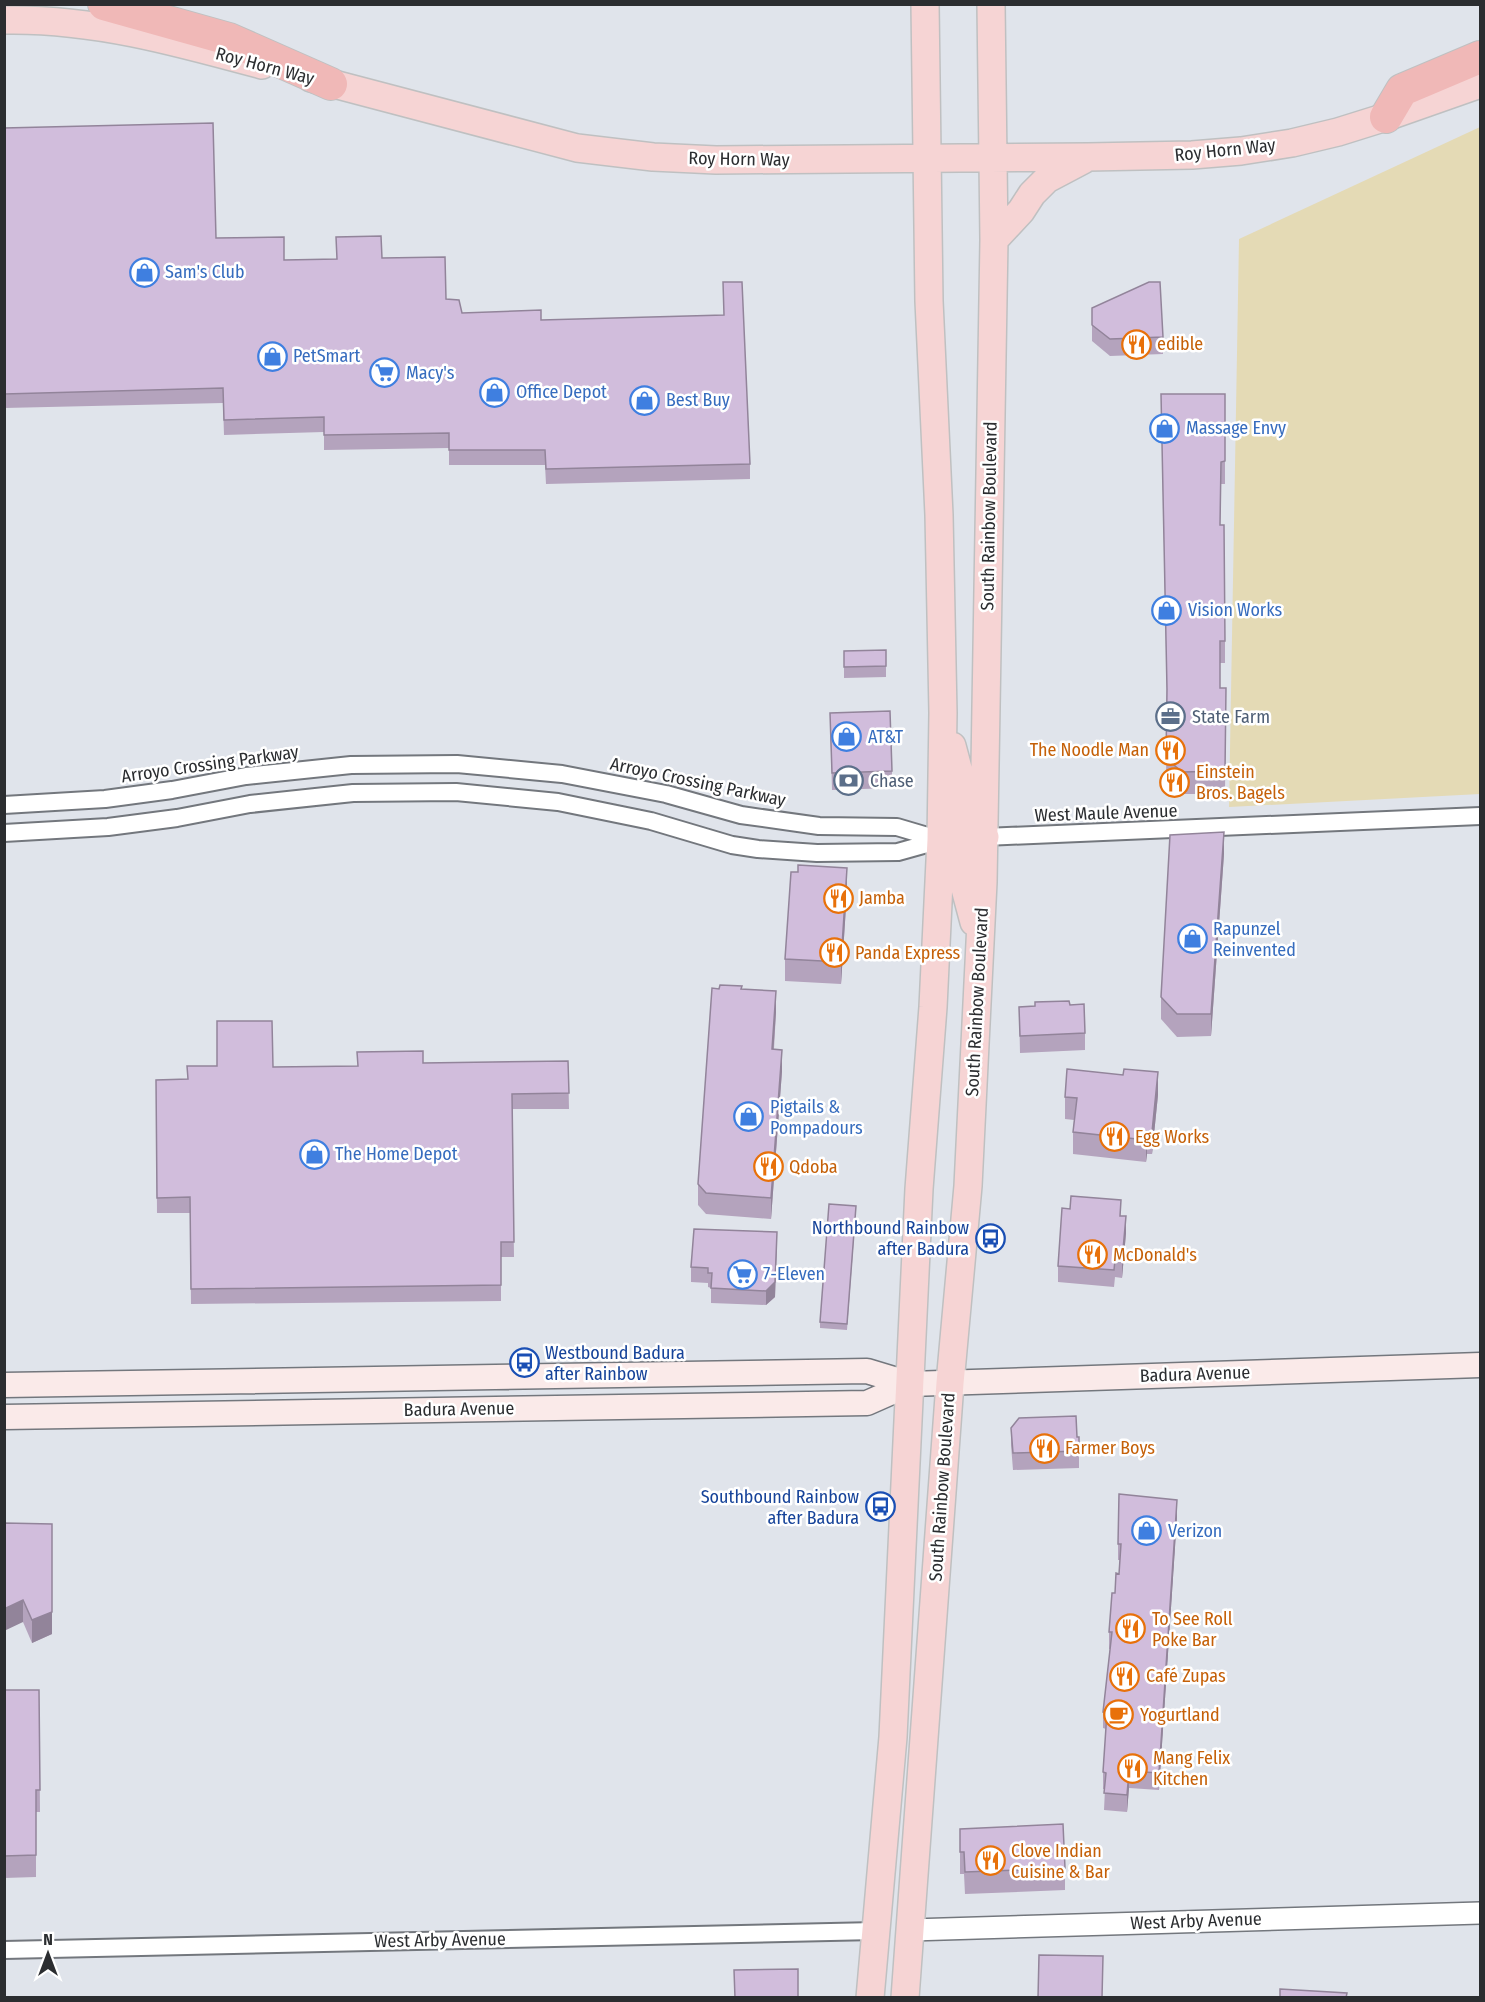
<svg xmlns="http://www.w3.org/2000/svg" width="1485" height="2002" font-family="'Fira Sans Condensed',sans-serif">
<rect width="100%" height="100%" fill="#e0e4eb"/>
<path fill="#e4dab5" d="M1480,127V794L1229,807L1239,239Z"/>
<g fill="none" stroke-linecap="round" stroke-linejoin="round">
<defs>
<path id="minor" d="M4,805L105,799L172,790L246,776L351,765L457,764L562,774L666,794L741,815L819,826L897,827L941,840
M4,833L108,827L177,818L250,804L353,793L456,792L558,802L651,821L732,845L758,849L817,853L898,852L941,840
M985,837L1480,816
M4,1950L876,1931"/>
<path id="tertiary" d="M911,1930L1480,1913"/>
<path id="secondary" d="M4,1385L867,1371L910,1384L1480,1365
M4,1417L867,1403L910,1384"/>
<path id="primary" d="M4,20C92,18 178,42 262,65
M311,78L577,148L653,157L716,160L1088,157L1192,155L1241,151L1292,143L1338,132L1386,117L1480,84
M994,240L1021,211L1032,194L1047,179L1083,160
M952,746L964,791L965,818L969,827L985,837
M941,840H954L963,852V881L974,922
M870,1998L893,1737L919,1189L933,1007L941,840L943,713L939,515L929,301L925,4
M905,1998L950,1383L968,1186L983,882L994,240L991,4"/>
<path id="motorway" d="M104,4L229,39L331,84
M1386,117L1402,90L1480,57"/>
</defs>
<use href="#minor" stroke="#73777d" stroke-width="20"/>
<use href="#tertiary" stroke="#73777d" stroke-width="24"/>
<use href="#secondary" stroke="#73777d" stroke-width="27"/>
<use href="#primary" stroke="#bfc0c1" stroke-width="30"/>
<use href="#motorway" stroke="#bfc0c1" stroke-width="34"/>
<use href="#minor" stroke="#fff" stroke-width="16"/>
<use href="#tertiary" stroke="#fff" stroke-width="21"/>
<use href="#secondary" stroke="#faeae9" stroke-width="24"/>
<use href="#primary" stroke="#f6d4d4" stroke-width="27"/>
<use href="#motorway" stroke="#f0b8b7" stroke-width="32"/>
</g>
<path fill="#b4a3bd" d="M4,128L216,238L284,260L382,258L446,299L462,313L541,320L750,464V479L546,484L545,465H449V448L324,450V432L224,435L223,403L4,408Z
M1092,308L1163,337V354L1110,356L1092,341Z
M1161,394H1225V484H1221L1220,525L1225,641V663H1220V688H1226L1225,794H1182L1166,780L1167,701Z
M886,650V677L844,678V651Z
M830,713L892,771V788L832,790Z
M1224,854L1211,1036L1177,1037L1161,1019V997Z
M847,891L841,984L785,981V959Z
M742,989L776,1012L774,1049L782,1071L771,1219L706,1214L698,1205V1184Z
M1070,1005L1085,1033V1050L1020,1053L1019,1007Z
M568,1061L569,1109H512L514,1257H501V1301L191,1304L190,1213H157L156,1080L187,1079L273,1067L357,1066L423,1063Z
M1158,1095L1152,1154H1147L1146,1162L1073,1154V1132L1074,1120L1065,1119V1097Z
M856,1211L847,1330L820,1328V1322Z
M1121,1216L1126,1233L1122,1278L1115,1277L1114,1287L1058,1282V1266Z
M777,1246L775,1297L766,1305L711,1303V1288L708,1287V1283L691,1282V1267Z
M1011,1428L1079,1437V1468L1013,1470L1011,1445Z
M1177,1517L1159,1790L1129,1788L1127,1812L1104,1810L1105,1789H1103V1772L1106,1729L1103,1728V1712L1110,1649H1109V1632L1115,1593L1119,1574L1120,1560H1118V1544Z
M4,1523L52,1634L32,1643L23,1622Z
M4,1690H39L40,1812H36V1877L4,1878Z
M960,1829L1065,1868V1890L965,1894L964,1874H960Z"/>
<path fill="#92849a" d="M1224,832V854L1211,1036V1014Z
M847,868V891L841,984V962Z
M776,991V1012L772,1070V1049Z
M782,1050V1071L771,1219V1198Z
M1158,1072V1095L1152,1154V1132Z
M1147,1131V1154L1146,1162V1140Z
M1126,1216V1233L1122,1278V1261Z
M777,1232L775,1297L766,1305V1291Z
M1177,1500V1517L1159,1790V1773Z
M52,1524V1634L32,1643V1620Z
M23,1600V1622L4,1631V1609Z
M1129,1771V1788L1127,1812V1795Z"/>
<path fill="#d1bddc" stroke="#92849a" stroke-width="1.5" d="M213,123L216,238L284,237V260L337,259L336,237L381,236L382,258L445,257L446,299L459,300L462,313L541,310V320L724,315L723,282H742L750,464L546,469L545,450H449V433L324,435V417L224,420L223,388L4,394V128Z
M1149,282H1160L1163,337L1110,339L1092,325V308Z
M1161,394H1225V461L1221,462L1220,525H1224L1225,641H1220V688H1226L1225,771L1182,772L1166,758L1167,689Z
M886,650V666L844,667V651Z
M890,711L892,771L832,773L830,713Z
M1224,832L1211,1014H1177L1161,997L1170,835Z
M798,865L847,868L841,962L785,959L791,872H798Z
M720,985L742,986L741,989L776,991L772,1049L782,1050L771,1198L706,1193L698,1184L712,988L719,989Z
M1069,1001L1070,1005L1084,1004L1085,1033L1020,1036L1019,1007L1035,1006V1002Z
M217,1021H272L273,1067L358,1066L357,1052L423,1051V1063L568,1061L569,1093L512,1094L514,1242H501V1285L191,1289L190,1197L157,1198L156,1080L188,1079L187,1066H217Z
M1067,1069L1123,1075L1124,1069L1158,1072L1152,1132L1147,1131L1146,1140L1073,1132L1077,1098L1065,1097Z
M1071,1196L1121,1200L1120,1216H1126L1122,1261L1115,1260L1114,1270L1058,1266L1062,1208L1070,1209Z
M829,1204L856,1206L847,1324L820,1322Z
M694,1229L777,1232L775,1282L766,1291L711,1288L712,1273H708V1268L691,1267Z
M1076,1416L1077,1437H1079V1451L1013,1453L1011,1428L1019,1418Z
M1119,1494L1177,1500L1159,1773L1129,1771L1127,1795L1104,1793L1106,1773L1103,1772L1107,1712H1103L1112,1632H1109L1112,1593H1115L1116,1573L1119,1574L1121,1544H1118Z
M4,1523L52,1524V1612L32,1620L23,1600L4,1609Z
M4,1690H39L40,1790H36V1855L4,1856Z
M1063,1824L1065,1868L965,1872L964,1852H960V1829Z
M1039,1955L1103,1956L1102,1998H1038Z
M798,1969V1998H735L734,1970Z
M1280,1989L1347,1993L1346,1998H1280Z"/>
<defs>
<symbol id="shop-ring" viewBox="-11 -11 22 22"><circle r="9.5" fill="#fff" stroke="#3f7fe0" stroke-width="1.5"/><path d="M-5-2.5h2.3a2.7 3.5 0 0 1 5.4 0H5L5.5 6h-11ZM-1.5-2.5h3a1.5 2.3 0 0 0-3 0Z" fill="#3f7fe0"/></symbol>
<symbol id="restaurant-ring" viewBox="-11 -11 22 22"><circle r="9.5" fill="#fff" stroke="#e8710a" stroke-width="1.5"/><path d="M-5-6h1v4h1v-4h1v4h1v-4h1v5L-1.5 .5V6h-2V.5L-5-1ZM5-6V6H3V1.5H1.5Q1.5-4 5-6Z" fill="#e8710a"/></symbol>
<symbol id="supermarket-ring" viewBox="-11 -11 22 22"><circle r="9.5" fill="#fff" stroke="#3f7fe0" stroke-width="1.5"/><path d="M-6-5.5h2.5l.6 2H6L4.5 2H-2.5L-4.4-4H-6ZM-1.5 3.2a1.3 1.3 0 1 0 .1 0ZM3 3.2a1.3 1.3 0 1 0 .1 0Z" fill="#3f7fe0"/></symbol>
<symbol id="office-ring" viewBox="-11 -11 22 22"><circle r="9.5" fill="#fff" stroke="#5c6f8a" stroke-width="1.5"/><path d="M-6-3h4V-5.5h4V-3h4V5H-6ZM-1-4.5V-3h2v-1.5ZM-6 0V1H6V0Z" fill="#5c6f8a"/></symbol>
<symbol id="bank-ring" viewBox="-11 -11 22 22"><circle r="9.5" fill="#fff" stroke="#5c6f8a" stroke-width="1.5"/><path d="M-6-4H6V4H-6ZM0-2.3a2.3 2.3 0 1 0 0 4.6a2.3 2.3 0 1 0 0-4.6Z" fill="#5c6f8a"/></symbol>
<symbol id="bus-ring" viewBox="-11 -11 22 22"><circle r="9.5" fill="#fff" stroke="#1a4fb4" stroke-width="1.5"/><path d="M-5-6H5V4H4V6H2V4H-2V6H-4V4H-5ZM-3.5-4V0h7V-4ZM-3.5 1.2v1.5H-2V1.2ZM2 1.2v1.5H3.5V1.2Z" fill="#1a4fb4"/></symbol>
<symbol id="cafe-ring" viewBox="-11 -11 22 22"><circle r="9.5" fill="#fff" stroke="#e8710a" stroke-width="1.5"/><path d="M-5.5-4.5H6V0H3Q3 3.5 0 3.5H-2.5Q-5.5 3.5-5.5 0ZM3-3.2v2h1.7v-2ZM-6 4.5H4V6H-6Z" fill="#e8710a"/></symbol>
</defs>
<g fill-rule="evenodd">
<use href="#shop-ring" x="128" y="256" width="33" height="33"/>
<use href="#restaurant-ring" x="1120" y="328" width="33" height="33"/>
<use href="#shop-ring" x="256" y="340" width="33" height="33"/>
<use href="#supermarket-ring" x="368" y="356" width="33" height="33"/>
<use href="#shop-ring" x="478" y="376" width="33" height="33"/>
<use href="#shop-ring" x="628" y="384" width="33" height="33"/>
<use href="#shop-ring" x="1148" y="412" width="33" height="33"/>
<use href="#shop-ring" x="1150" y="594" width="33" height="33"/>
<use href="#office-ring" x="1154" y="700" width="33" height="33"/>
<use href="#shop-ring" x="830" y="720" width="33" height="33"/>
<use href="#restaurant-ring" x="1154" y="734" width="33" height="33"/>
<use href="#bank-ring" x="832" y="764" width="33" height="33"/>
<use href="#restaurant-ring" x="1158" y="766" width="33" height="33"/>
<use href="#restaurant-ring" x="822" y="882" width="33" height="33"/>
<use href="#shop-ring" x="1176" y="922" width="33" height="33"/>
<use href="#restaurant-ring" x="818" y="936" width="33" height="33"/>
<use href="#shop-ring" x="732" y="1100" width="33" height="33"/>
<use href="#restaurant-ring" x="1098" y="1120" width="33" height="33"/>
<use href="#shop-ring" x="298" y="1138" width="33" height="33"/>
<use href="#restaurant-ring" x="752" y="1150" width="33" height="33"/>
<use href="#bus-ring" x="974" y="1222" width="33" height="33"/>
<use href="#restaurant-ring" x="1076" y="1238" width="33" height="33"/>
<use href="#supermarket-ring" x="726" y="1258" width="33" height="33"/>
<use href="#bus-ring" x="508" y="1346" width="33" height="33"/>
<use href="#restaurant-ring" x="1028" y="1432" width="33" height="33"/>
<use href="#bus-ring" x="864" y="1490" width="33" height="33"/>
<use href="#shop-ring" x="1130" y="1514" width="33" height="33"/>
<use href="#restaurant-ring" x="1114" y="1612" width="33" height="33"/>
<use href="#restaurant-ring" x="1108" y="1660" width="33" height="33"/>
<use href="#cafe-ring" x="1102" y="1698" width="33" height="33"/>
<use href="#restaurant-ring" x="1116" y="1752" width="33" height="33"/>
<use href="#restaurant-ring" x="974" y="1844" width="33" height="33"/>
</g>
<g text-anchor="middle" stroke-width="5" stroke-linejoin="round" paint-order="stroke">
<g font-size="18" fill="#2b2d30" stroke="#fff">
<text transform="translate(265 66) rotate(15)" y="6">Roy Horn Way</text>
<text transform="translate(1225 150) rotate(-6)" y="6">Roy Horn Way</text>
<text transform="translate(739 159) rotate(1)" y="6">Roy Horn Way</text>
<text transform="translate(989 516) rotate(-89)" y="6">South Rainbow Boulevard</text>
<text transform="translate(210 764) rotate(-8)" y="6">Arroyo Crossing Parkway</text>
<text transform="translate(698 782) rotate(12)" y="6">Arroyo Crossing Parkway</text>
<text transform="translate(1106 813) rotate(-2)" y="6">West Maule Avenue</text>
<text transform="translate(977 1002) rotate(-87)" y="6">South Rainbow Boulevard</text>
<text transform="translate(1195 1374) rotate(-2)" y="6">Badura Avenue</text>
<text transform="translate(459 1409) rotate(-1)" y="6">Badura Avenue</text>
<text transform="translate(942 1487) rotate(-86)" y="6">South Rainbow Boulevard</text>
<text transform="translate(1196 1921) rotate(-2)" y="6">West Arby Avenue</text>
<text transform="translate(440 1940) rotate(-1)" y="6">West Arby Avenue</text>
</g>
<g font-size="18" fill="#366cbe" stroke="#fff" text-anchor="start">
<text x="165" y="278">Sam's Club</text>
<text x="293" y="362">PetSmart</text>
<text x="406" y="379">Macy's</text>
<text x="516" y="398">Office Depot</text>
<text x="666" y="406">Best Buy</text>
<text x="1186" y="434">Massage Envy</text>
<text x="1188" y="616">Vision Works</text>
<text x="868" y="743">AT&amp;T</text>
<text x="1213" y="935">Rapunzel<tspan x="1213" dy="21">Reinvented</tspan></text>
<text x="770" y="1113">Pigtails &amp;<tspan x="770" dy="21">Pompadours</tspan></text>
<text x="335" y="1160">The Home Depot</text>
<text x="763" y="1280">7-Eleven</text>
<text x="1168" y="1537">Verizon</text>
</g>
<g font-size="18" fill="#c56008" stroke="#fff" text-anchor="start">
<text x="1157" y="350">edible</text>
<text x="1149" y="756" text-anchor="end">The Noodle Man</text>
<text x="1196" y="778">Einstein<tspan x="1196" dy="21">Bros. Bagels</tspan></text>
<text x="859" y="904">Jamba</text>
<text x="855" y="959">Panda Express</text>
<text x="1135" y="1143">Egg Works</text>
<text x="789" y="1173">Qdoba</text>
<text x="1113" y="1261">McDonald's</text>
<text x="1065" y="1454">Farmer Boys</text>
<text x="1152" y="1625">To See Roll<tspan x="1152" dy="21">Poke Bar</tspan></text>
<text x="1146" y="1682">Café Zupas</text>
<text x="1140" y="1721">Yogurtland</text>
<text x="1153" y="1764">Mang Felix<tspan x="1153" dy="21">Kitchen</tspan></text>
<text x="1011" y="1857">Clove Indian<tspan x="1011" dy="21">Cuisine &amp; Bar</tspan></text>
</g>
<g font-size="18" fill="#4e5e75" stroke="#fff" text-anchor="start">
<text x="1192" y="723">State Farm</text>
<text x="870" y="787">Chase</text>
</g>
<g font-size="18" fill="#164399" stroke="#fff" text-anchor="end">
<text x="969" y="1234">Northbound Rainbow<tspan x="969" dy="21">after Badura</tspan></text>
<text x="545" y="1359" text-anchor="start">Westbound Badura<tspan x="545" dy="21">after Rainbow</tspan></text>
<text x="859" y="1503">Southbound Rainbow<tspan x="859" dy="21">after Badura</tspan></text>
</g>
</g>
<rect width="1485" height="2002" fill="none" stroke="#2b2d30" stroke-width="12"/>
<g transform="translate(48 1954)" stroke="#ffffff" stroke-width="4.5" paint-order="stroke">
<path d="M0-4.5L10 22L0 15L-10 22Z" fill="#2b2d30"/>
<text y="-9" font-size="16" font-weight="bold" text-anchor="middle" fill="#2b2d30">N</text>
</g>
</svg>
